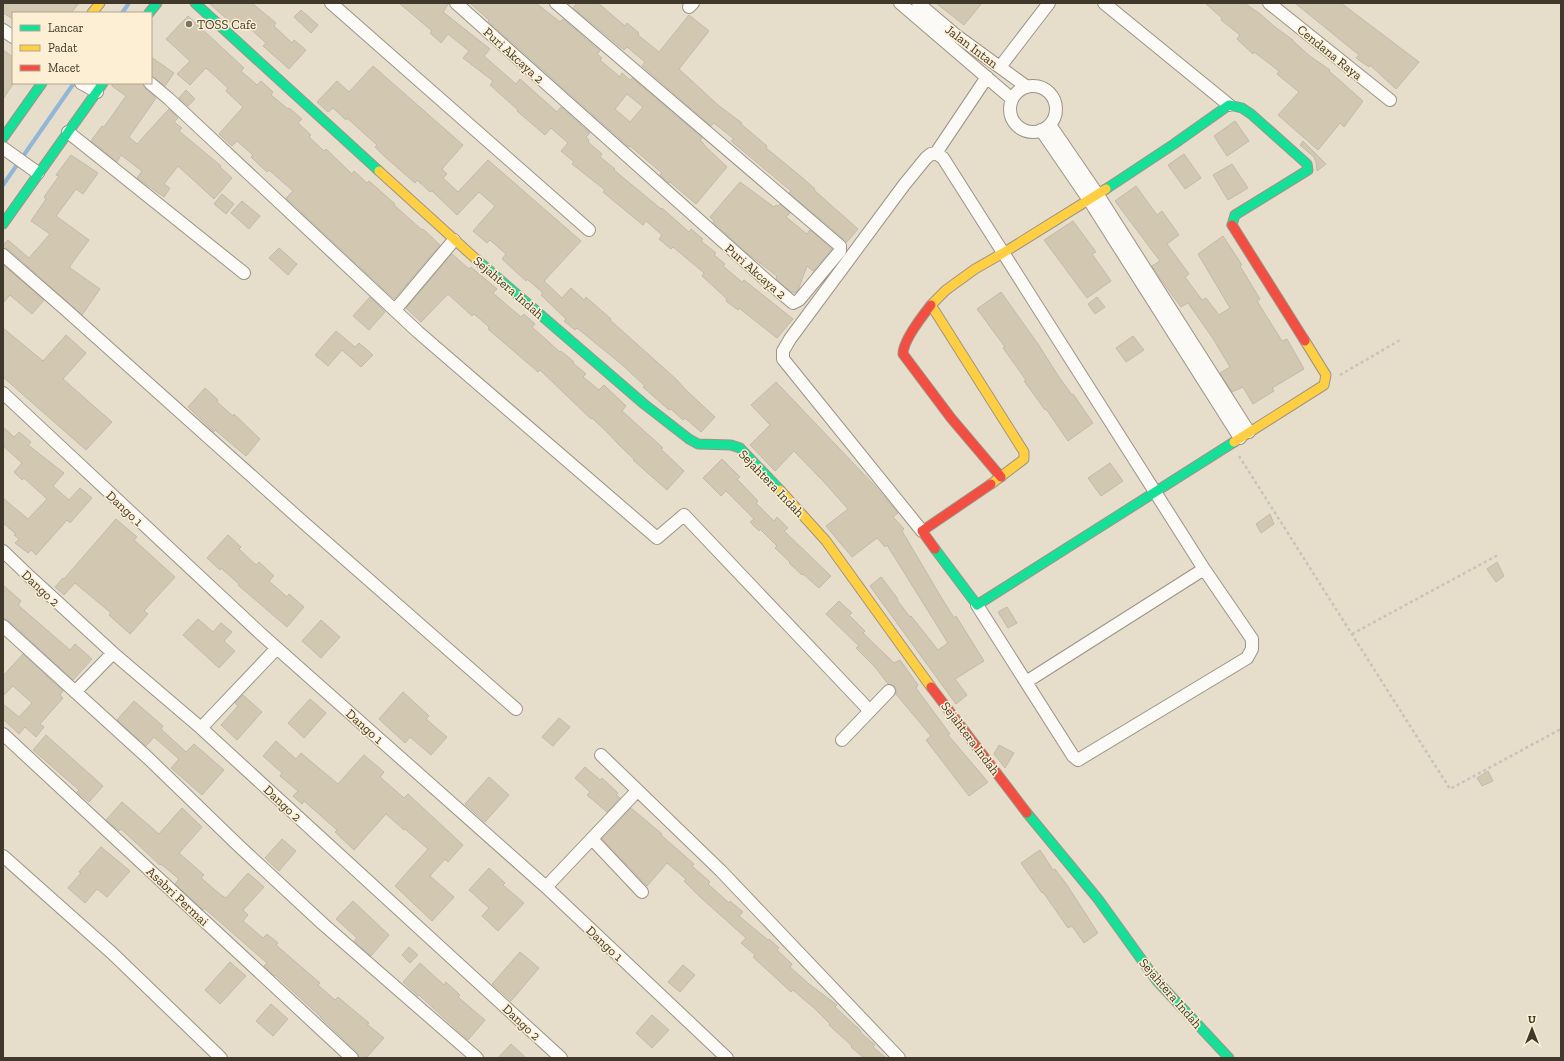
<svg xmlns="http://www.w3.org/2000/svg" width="1564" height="1061" font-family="'Zilla Slab',serif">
<rect width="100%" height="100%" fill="#e6ddcb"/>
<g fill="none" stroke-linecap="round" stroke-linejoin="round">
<path stroke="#90b6d8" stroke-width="4" d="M122,13L129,3
M3,185L74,83"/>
</g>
<path fill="#d2c7b0" stroke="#c1baac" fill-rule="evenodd" d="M3,3H79L71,13H13V19L3,13Z
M209,3H252L276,23L274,26L292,43L294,40L306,50L289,69L263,46L266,43L247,26L245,28L235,19L231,23Z
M399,3H449L443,12L490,49L484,56L516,84L520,79L557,112L561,107L590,133L586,137L589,140L588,142L602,154L600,157L615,169L614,170L661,209L662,208L689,232L691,229L703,239L701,241L716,253L714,255L725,264L723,266L742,282L744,280L793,319L777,338L739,308L738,310L726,301L727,299L702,276L704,273L673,247L671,249L659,239L662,235L646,221L643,225L603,192L605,190L572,164L574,162L561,151L568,143L551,128L545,135L517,111L518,110L490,85L493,81L463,58L469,51L448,34L441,43L430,33L432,31Z
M470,3H536L560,22L563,19L600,51L597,54L602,58L600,60L620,77L622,73L630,80L632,78L702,138L700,140L704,144V145L727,167L696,204L670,182L669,183L660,175L662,173L630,146L629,147L488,21L489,20ZM627,94L643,107L630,122L615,109Z
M577,3H598L625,26L627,23L639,33L638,35L659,52L689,15L709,31L679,69L718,105L742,123L741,124L767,146L766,148L798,174L815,189L814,190L858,229L847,242L789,193L791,191L731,141L734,139L714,123L711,126L642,66L645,62L627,47L624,50L573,8Z
M936,3H982L964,25Z
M1205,3H1244L1259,13L1275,27L1293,40V41L1311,57L1330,70L1329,71L1363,101L1344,127L1340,123L1318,150L1278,115L1299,92L1277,74L1279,71L1254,52L1253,54L1237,39L1240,35L1221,20L1222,18Z
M1295,3H1341L1419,62L1396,89L1370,65L1369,67L1356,58L1359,55Z
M301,10L318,25L311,33L294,17Z
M188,16L244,68L241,71L257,85L261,81L273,92L271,95L288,109L289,108L302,119L298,123L311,135L309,137L324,151L326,149L352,174L354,171L367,183L369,181L395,204L394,205L422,230L423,229L440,245L394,299L286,198L293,191L269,170L267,172L251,157L253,155L237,141L232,146L219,134L243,107L226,91L228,88L206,68L190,85L177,74L190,61L166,39Z
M3,50L13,57V84L3,99Z
M151,57L174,73L165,86L151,76Z
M373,66L463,145L442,169L447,174L443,178L458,192L488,160L581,241L544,281L562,298L571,288L584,300L586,297L611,319L610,320L676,379L687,391L715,417L701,432L685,418L683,420L671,409L669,410L643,387L645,386L620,363L577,328L575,330L564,321L566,319L541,295L543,293L527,279L526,281L502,259L506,254L490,240L487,243L473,231L495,206L479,192L457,215L432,191L430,192L417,180L415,183L383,155L375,147L377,145L347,118L346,120L333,108L328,112L317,102L337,81L349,92Z
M112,83H143L145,88L156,98L129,137L137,144L169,109L178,118L174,122L182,128L179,131L221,166L220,167L232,178L214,199L178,166L164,184L170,188L164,197L137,178L142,171L121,155L117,162L91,141L102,126L104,127L126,96L112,86Z
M186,90L195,99L188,106L179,98Z
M1235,121L1249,141L1227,156L1214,136Z
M1303,141L1326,164L1317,171L1316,162L1314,157L1300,145Z
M1184,154L1201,178L1185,189L1168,165Z
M71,155L98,173L83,194L76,189L56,216L89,240L70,266V268L100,289L82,315L8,249L3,248V245L8,240L29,258L50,234L31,221L46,199L44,197L59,176L56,175Z
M1232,164L1248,188L1228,200L1213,175Z
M740,182L774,207L776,205L778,206L780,204L790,213L786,217L807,234L810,230L832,249L813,271L807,266L798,290L795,293L791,292L776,279L777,276L748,254L713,222L714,221L710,217Z
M1136,186L1157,215L1162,211L1179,235L1167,244L1189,274L1185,277L1202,300L1206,298L1219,315L1230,308L1198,254L1223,236L1242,265L1240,266L1260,299L1257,301L1282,341L1287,339L1304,369L1272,388L1274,391L1253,404L1243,387L1232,392L1220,373L1230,367L1212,337L1188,303L1181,307L1162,281L1152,266L1160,261L1115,201Z
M222,194L234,204L226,214L214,204Z
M242,201L260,216L249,229L231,213Z
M1073,221L1096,252L1092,254L1111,281L1087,298L1044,240Z
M279,248L297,264L288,275L269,258Z
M452,254L469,269L471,267L497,289L493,293L508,306L521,317L524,314L535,324L532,327L560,352L561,351L574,362L573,363L586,374L583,377L599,390L604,385L626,406L622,411L663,448L661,449L684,471L667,490L633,460L634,459L619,445L607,432L592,418L591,419L540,370L538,372L488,329L489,327L474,314L472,316L448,294L421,322L406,308Z
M3,265L44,300L32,314L10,295L3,303Z
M1001,292L1038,344L1059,377L1072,395L1073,394L1093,423L1068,441L1046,409L1045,410L1035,396L1024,381L1026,380L1003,348L1005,347L977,309Z
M370,297L385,312L369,330L353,316Z
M1097,297L1105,307L1095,314L1088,304Z
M3,328L43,361L66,335L86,353L63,379L112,422L86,450L3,377Z
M336,331L355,347L359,343L373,355L361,367L342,350L328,366L315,355Z
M1133,336L1144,350L1126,362L1116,348Z
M776,382L875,486L898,513L893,517L904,529L902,531L938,592L954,618L956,616L984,661L955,679L967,695L956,704L870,586L881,577L898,599L897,600L910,617L911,616L938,650L948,643L887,545L885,547L877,538L852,557L826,526L848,509L824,482L794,451L775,471L750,445L770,425L751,405Z
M205,388L218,400L217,402L233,416L234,414L260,439L246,456L215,430L214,432L188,407Z
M3,427L14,437L19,432L31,442L28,445L64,473L53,486L69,500L80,488L92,498L70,523L67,520L36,555L31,550L28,553L15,543L19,539L14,535L16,534L3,523V498L28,519L47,499L24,478L22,480L14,472L22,463L3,446Z
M722,459L740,477L737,479L758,501L756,503L774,521L777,517L788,528L784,531L831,576L819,588L803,574L802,575L789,563L790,562L775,548L777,546L760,529L759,531L750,522L754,519L726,491L721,496L703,478Z
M1110,463L1123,481L1101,496L1088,478Z
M1270,514L1274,524L1261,533L1256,524Z
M116,519L137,537L134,540L175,577L144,611L148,614L130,634L109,615L111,613L75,583L64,595L55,587L63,578L64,579Z
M228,535L241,547L239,549L256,565L259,562L274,576L269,581L287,597L289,594L304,607L287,627L238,585L239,584L221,568L220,570L207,558Z
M1497,562L1504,576L1496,582L1487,569Z
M3,585L21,601L18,605L70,650L75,644L92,659L73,680L8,620L3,618Z
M839,601L852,613L849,615L865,631L863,633L894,663L900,660L918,685L916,688L950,734L948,735L988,782L969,796L926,740L931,736L896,694V689L894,686L888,684L875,667L856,648L859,646L826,614Z
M1007,607L1017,623L1008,628L998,612Z
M198,619L213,632L221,623L232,632L224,641L235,651L219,668L183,635Z
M321,620L340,637L321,658L302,641Z
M23,654L63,691L60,695L63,698L40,724L44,727L36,737L25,727L19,734L3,719V704L19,717L32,703L13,686L3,696V676Z
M403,692L429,716L426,719L447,737L431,755L410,737L405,743L379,719Z
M243,695L262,712L237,740L221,725L238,706L235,703Z
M310,699L326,713L304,738L288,723Z
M134,701L163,726L161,729L186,752L194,744L224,770L202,795L171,768L179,759L154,737L146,746L117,720Z
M559,718L570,727L553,746L542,737Z
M46,735L103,786L89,802L77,792L79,790L33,750Z
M276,741L296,759L301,753L338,784L364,755L384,772L380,777L404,798L408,794L463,845L448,862L445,859L430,876L454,897L432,921L395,886L428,849L405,829L404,830L386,814L354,850L335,832L337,830L304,801L302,804L293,796L298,791L280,776L282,773L263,756Z
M999,745L1014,753L1005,768L994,754Z
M585,767L600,780L602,778L618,793L616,795L620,798L607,812L587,795L590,792L575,778Z
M1488,771L1493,781L1482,786L1477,778Z
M489,777L509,795L485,822L465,804Z
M122,802L159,834L182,808L202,827L179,853L204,875L201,878L221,895L226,898L248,873L264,887L243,910L248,915L243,921L263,938L267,934L278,943L276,945L320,983L318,985L335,1000L338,997L369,1023L367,1024L384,1038L366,1058H359L357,1052L320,1017H321L275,975L274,976L264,966L267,963L204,908L203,910L175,884L179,879L161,864L160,865L121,829L119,831L106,820Z
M631,808L662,834L661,835L694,864L692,866L710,882L708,884L729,903L730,901L743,912L739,916L768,940L769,939L779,948L777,950L792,964L790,967L809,984L837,1005L835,1007L861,1031L860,1032L875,1045L873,1047L886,1058H864L851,1047L852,1046L829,1025L830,1024L814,1008L793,990L791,992L753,957L755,955L741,943L746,938L699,896L684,881L686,879L667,863L647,886L602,839Z
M282,839L296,851L279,871L265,858Z
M101,847L130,871L107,897L97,889L85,903L68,888L81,873L79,872Z
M1040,850L1053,870L1055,869L1067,885L1098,933L1084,943L1072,926L1068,928L1043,892L1042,893L1021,863Z
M489,868L505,883L503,885L524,903L498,931L482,916L489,908L469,890Z
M353,901L389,935L371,956L354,941L357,938L336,919Z
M409,947L418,955L410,963L402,955Z
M520,952L539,968L511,1001L492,984Z
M230,962L246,976L220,1004L205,990Z
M420,963L444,985L446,982L460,995L458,997L485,1020L468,1040L419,995L418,996L403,982Z
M683,965L695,975L680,992L668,982Z
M271,1004L288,1019L273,1036L256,1021Z
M652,1015L669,1030L652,1048L636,1033Z
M511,1044L526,1058H498Z"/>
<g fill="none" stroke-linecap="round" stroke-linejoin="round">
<defs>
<path id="street" d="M331,3L589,230
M456,3L765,279L793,303L799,300L840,251V246L556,3
M900,3L1012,99
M918,3L957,36L1027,87
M1104,3L1229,105
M1269,3L1390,100
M689,7L693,3
M3,30L13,37
M1000,67L1049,3
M81,83L97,92
M150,83L169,99L418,332L657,538L684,515L870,711
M1010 109a23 23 0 1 1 46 0a23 23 0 1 1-46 0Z
M1050,125L1098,195L1249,432
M1041,130L1089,200L1240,438
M68,132L244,273
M3,148L38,173
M936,153L987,77
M3,255L65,309L303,522L516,709
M395,310L454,240
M3,393L261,634L546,887L727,1058
M922,531L783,359V351L790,339L904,185L926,158L931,154L936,153L943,158L1204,569L1252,639V649L1247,658L1078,760L1073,756L977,605
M3,551L30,577L113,653L201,728L561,1058
M3,626L148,758L240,847L323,924L477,1058
M1026,682L1204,569
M75,692L113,653
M201,728L277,648
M3,734L352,1058
M842,740L889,691
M601,755L721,871L899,1058
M592,839L642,892
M3,856L112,953L221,1058
M546,887L637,791"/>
<path id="fast" d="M195,3L379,171
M149,13L157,3
M3,138L42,83
M1106,189L1174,144L1229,105L1242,108L1251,114L1307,164L1308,170L1235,215L1232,225
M3,224L103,83
M477,260L644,404L689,439L698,444L731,445L740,448L780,490
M935,549L977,605L1234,442
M1027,813L1098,899L1157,981L1229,1058"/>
<path id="slow" d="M92,13L100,3
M379,171L477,260
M931,305L1024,452V459L991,484
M931,305L946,290L975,269L1003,253L1106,189
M1234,442L1324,385L1326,375L1305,341
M780,490L826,541L931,687"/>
<path id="jam" d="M1232,225L1305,341
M931,305C923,315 903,341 903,354L951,418L1001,477
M935,549L922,531L991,484
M931,687L1027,813"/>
</defs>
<use href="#street" stroke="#9b9486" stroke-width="14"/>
<use href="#fast" stroke="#9b9486" stroke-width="11"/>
<use href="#slow" stroke="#9b9486" stroke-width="11"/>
<use href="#jam" stroke="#9b9486" stroke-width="11"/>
<path stroke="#c7c3bc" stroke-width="2.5" stroke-dasharray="3 3" stroke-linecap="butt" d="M1340,375L1400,340
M1239,456L1450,789L1561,729
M1352,634L1498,555"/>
<use href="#street" stroke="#fbfaf7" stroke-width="12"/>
<use href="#fast" stroke="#16e098" stroke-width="9"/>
<use href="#slow" stroke="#ffcf43" stroke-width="9"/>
<use href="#jam" stroke="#f24e42" stroke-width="9"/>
</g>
<circle fill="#7a7263" stroke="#fcefd3" stroke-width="1.5" cx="189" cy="24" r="4"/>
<g text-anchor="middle" stroke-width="3" stroke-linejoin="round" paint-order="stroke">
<g font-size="13" fill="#40392b" stroke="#fcefd3" text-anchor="start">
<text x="197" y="29">TOSS Cafe</text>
</g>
<g font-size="13" fill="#40392b" stroke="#fcefd3">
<text transform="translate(972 46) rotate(37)" y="5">Jalan Intan</text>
<text transform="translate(1330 52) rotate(39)" y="5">Cendana Raya</text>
<text transform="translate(514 55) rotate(42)" y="5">Puri Akcaya 2</text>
<text transform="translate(756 271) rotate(41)" y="5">Puri Akcaya 2</text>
<text transform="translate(509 287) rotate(41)" y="5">Sejahtera Indah</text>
<text transform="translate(772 483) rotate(46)" y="5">Sejahtera Indah</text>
<text transform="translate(125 508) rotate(43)" y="5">Dango 1</text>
<text transform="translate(41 588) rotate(43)" y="5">Dango 2</text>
<text transform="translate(365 726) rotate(42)" y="5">Dango 1</text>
<text transform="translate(971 738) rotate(53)" y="5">Sejahtera Indah</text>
<text transform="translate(283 803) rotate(43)" y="5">Dango 2</text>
<text transform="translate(178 896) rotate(43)" y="5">Asabri Permai</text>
<text transform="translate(605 943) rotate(43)" y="5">Dango 1</text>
<text transform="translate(1171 993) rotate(49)" y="5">Sejahtera Indah</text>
<text transform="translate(522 1022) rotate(43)" y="5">Dango 2</text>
</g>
</g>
<rect width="1564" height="1061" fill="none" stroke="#40392b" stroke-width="8"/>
<rect x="12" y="12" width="140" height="72" fill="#fcefd3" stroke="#b1a690"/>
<rect x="20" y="25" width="20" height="6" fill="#16e098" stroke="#b1a690"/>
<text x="48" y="32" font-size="12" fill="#40392b">Lancar</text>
<rect x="20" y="45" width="20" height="6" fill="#ffcf43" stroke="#b1a690"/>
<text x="48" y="52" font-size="12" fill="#40392b">Padat</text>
<rect x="20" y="65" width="20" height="6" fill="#f24e42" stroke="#b1a690"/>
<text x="48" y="72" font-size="12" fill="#40392b">Macet</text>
<g transform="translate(1532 1029)" stroke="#fcefd3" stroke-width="3" paint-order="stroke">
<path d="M0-3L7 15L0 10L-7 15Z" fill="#40392b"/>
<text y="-6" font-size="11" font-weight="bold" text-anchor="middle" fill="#40392b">U</text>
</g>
</svg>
